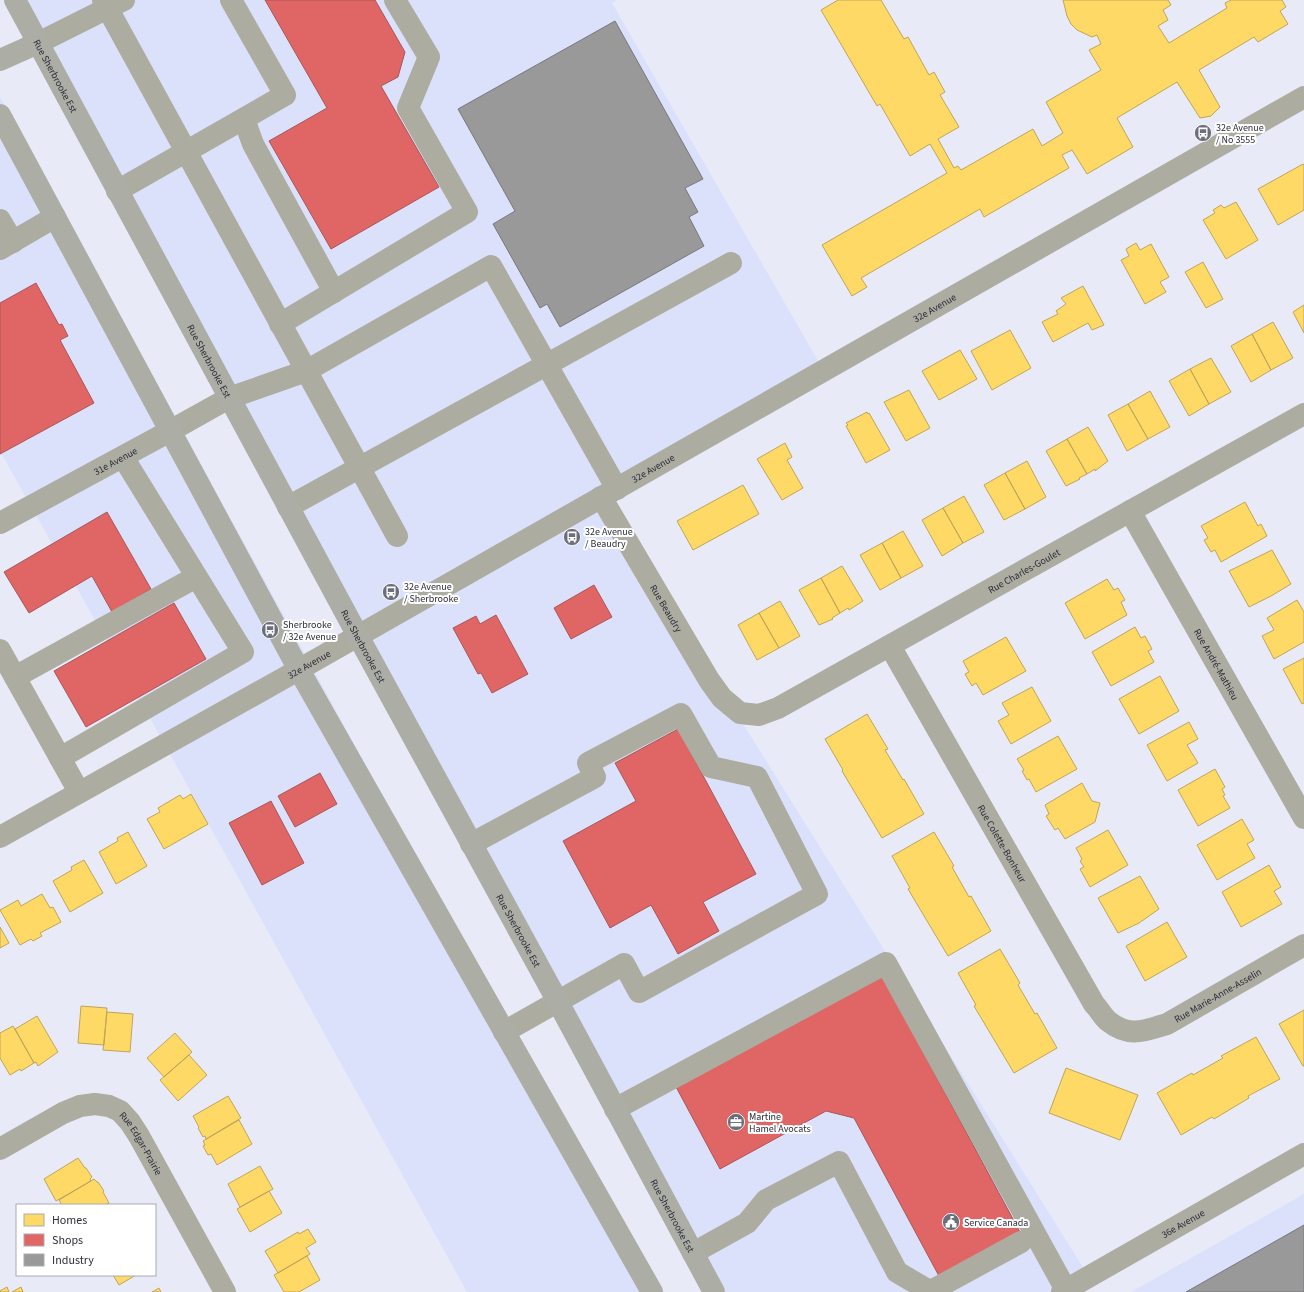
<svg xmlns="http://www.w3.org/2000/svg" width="1304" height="1292" font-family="'Source Sans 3',sans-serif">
<rect width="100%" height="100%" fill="#e8eaf8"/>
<path fill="#dce1fb" d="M15,0H617L612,3L824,371L601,497L1089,1277L1062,1292H714Z
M0,97L654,1292H467L165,745L0,451Z
M1304,1194V1292H1131Z"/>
<path fill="#ffd966" stroke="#bfa558" d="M838,0H881L904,39L908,37L929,75L934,72L945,92L940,95L959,127L938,139L954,168L958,166L961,170L1033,129L1042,146L1063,133L1046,102L1101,70L1089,50L1101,44L1097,35L1092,37L1077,30L1071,24L1067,16L1063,0H1168L1171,5L1163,10L1168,20L1158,26L1169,43L1227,8L1225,3L1231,0H1282L1286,7L1280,11L1288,24L1258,42L1254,37L1199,70L1220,107L1211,116L1200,118L1177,82L1117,118L1133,147L1087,174L1072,150L1062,155L1069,168L984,217L980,209L861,278L867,287L852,296L822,245L947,173L930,144L910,156L880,104L877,106L821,10Z
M1303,164L1304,165V210L1278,225L1258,189Z
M1236,202L1258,240L1226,259L1203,220L1215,213L1213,210L1221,205L1224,208Z
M1136,243L1140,250L1151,244L1169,277L1160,282L1166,292L1145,304L1121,260L1129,256L1126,249Z
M1203,262L1223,299L1206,308L1185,272Z
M1083,286L1104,325L1092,330L1088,323L1053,342L1042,322L1058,314L1056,311L1066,304L1061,298Z
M1304,305V333L1293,312Z
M1273,322L1293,358L1271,370L1252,334Z
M1010,330L1031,368L992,390L971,351Z
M1252,334L1271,370L1251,382L1231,346Z
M960,350L977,379L939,400L922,371Z
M1211,358L1231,392L1209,404L1190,369Z
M1190,369L1209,404L1189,416L1169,381Z
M909,390L930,428L906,441L884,402Z
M1150,391L1170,427L1148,439L1128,404Z
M1128,404L1148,439L1127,451L1108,415Z
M867,412L868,414L869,413L890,450L866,463L846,426L848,425L846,423Z
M1088,427L1108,461L1095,471V469L1087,474L1067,439Z
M1067,439L1087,474L1079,478L1080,479L1066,486L1046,451Z
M785,443L792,457L787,460L803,488L782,500L757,459Z
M1027,461L1046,497L1025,509L1005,473Z
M1005,473L1025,509L1004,520L984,485Z
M743,485L759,514L693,550L677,521Z
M964,496L984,532L963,543L943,508Z
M1245,502L1258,526L1261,524L1267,536L1221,562L1215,550L1211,552L1204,540L1208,538L1201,526Z
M943,508L963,543L942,556L922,520Z
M903,531L923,566L901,578L882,543Z
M882,543L901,578L880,590L860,555Z
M1272,550L1291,584L1271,596L1249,607L1229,571Z
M842,566L863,601L849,610L848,608L840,613L821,578Z
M821,578L840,613L832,618L833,619L819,625L799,590Z
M1107,579L1114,590L1118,588L1125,600L1121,602L1127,615L1085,639L1065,603Z
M1297,600L1304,612V642L1274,659L1262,636L1274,630L1267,618Z
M780,601L800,636L779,648L759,613Z
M759,613L779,648L757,660L738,625Z
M1135,627L1141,638L1145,636L1152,649L1148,651L1154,662L1111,686L1092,652Z
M1006,637L1026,671L983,695L976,683L972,686L965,674L969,672L963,661Z
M1304,658V703L1302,704L1283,669Z
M1160,676L1179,711L1139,734L1119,699Z
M1032,687L1051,721L1011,744L998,721L1009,715L1002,703Z
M867,714L888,749L885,750L903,780L904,779L924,814L882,838L842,771L843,770L825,739Z
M1189,722L1198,739L1187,745L1198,763L1167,781L1147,745Z
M1058,736L1077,769L1036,792L1029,779L1027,780L1022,771L1024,770L1017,759Z
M1215,769L1225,787L1222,789L1225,795L1223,796L1230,808L1198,826L1178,790Z
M1082,783L1092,801L1100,803L1095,822L1065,839L1058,828L1055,830L1046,816L1049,814L1045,805Z
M191,794L208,824L164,849L147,819L160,812L158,808L180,795L183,799Z
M1242,819L1254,840L1247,844L1255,858L1217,880L1197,845Z
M1108,830L1128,865L1090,887L1080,869L1084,867L1080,861L1082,859L1076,848Z
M128,832L147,866L116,884L99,852L118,841L117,838Z
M934,832L954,866L952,867L969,897L971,896L991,931L948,956L908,889L910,888L892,856Z
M84,860L103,893L70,912L53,881L72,870L71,867Z
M1269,865L1281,887L1274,891L1282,904L1241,927L1222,892Z
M1140,876L1159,909L1139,923L1118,933L1098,898Z
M42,894L50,908L53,907L61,922L40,933L42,936L33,941L31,939L20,945L0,910L18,900L21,906Z
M1167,922L1187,957L1145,981L1126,946Z
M0,927L9,943L0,948Z
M1000,949L1020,983L1018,985L1035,1014L1037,1013L1057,1048L1014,1073L974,1006L976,1005L958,973Z
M81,1006L107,1008L104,1045L78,1043Z
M1304,1010V1066H1303L1279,1024Z
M107,1012L133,1014L130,1052L103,1050Z
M37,1016L58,1052L38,1066L36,1062L34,1063L15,1029Z
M13,1026L34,1063L21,1071L20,1069L10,1075L0,1058V1033Z
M175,1033L192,1052L164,1077L147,1058Z
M1256,1037L1280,1079L1248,1096L1249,1098L1214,1119L1212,1117L1181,1135L1157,1093L1192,1073L1193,1075L1223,1058L1221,1056Z
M189,1055L207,1075L178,1101L160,1080Z
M1066,1068L1138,1095L1120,1140L1049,1113Z
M228,1096L241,1118L206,1139L205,1136L203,1137L198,1128L199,1127L193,1116Z
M239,1120L252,1144L217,1165L211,1154L208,1155L203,1146L205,1145L203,1141Z
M78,1158L85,1168H86L92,1177L90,1179L91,1181L56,1201L44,1179Z
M260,1166L273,1189L240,1207L228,1184Z
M94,1179L97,1182H98L104,1191L103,1192L109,1203L104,1205H62L59,1200Z
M269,1191L282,1213L250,1232L237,1209Z
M308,1229L316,1242L306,1248L310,1254L278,1273L265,1251L298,1232L299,1234Z
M307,1256L320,1280L299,1292H284L274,1275Z
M113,1275H136L119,1285Z
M7,1287L9,1292H0V1291Z
M21,1287L23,1292H12Z
M159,1288L161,1292H152L156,1290Z"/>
<path fill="#e06666" stroke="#aa5558" d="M265,0H375L405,52L398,77L381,86L439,187L331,249L269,141L327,108Z
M36,283L59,325L62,324L68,336L60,340L94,403L0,454V303Z
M107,512L151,589L112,612L92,576L29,613L4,572Z
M594,585L612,617L571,639L554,608Z
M174,603L206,659L86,727L54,671Z
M496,615L528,674L492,693L481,673L478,674L453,628L476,616L480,624Z
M678,729L756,874L703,902L719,931L678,954L651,905L610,928L563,841L636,801L615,763Z
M320,773L337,804L295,827L278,796Z
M271,801L304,863L262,885L229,823Z
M881,974L1020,1232L939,1276L854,1118L826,1111L720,1169L675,1085Z"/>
<path fill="#999" stroke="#78787c" d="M615,21L703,179L685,188L698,212L689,217L704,246L560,327L547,304L540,308L493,224L515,211L458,109Z
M1304,1225V1292H1186Z"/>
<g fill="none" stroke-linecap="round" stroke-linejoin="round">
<g stroke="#acaca1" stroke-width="22">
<path d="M103,0L397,536"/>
<path d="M38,43L124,0"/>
<path d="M244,119L253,144L334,292"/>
<path d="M117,191L285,95L231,0"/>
<path d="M0,220L13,242"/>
<path d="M0,249L55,217"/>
<path d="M280,324L467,212L408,108L429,57L395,0"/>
<path id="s1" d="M601,497L709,680L722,698L740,713L759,715L778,708L1304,414"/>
<path d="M288,507L731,263"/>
<path id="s2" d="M1130,511L1304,818"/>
<path id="s3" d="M0,523L170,431L229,398L306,371L491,266L617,489"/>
<path id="s4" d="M890,646L1094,1004C1099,1009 1103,1017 1108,1021C1129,1038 1144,1031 1167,1024L1304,945"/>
<path d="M0,650L79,792"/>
<path d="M15,677L196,577"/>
<path d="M60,758L243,652L123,457"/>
<path id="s5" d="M0,837L284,678L1304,97"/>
<path d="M471,844L595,777L588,763L681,714L711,767L757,777L817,894L639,992L624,964L504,1032"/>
<path d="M615,1109L886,963L1066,1290"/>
<path id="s6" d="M0,1149L63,1113L80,1106L95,1104L109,1106L120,1111L130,1122L139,1136L225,1292"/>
<path d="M693,1253L747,1223L766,1200L839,1162L897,1272L931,1292"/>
<path d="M931,1291L1021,1242"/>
<path id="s7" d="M1062,1292L1304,1154"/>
</g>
<g stroke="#acaea5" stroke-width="22">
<path id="s8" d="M15,0L358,636L558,1002L714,1292"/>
<path d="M0,60L38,43"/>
<path d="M0,115L299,670L652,1292"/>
</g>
</g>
<defs>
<symbol id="bus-disc" viewBox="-11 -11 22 22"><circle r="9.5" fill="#6d6e7b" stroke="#fff"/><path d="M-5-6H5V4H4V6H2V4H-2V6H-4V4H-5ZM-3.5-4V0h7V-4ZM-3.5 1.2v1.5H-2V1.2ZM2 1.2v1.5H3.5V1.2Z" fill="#fff"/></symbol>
<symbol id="office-disc" viewBox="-11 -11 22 22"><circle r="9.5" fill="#6d6e7b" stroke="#fff"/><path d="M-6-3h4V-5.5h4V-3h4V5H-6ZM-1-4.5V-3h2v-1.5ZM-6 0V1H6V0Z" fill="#fff"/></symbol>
<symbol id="civic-disc" viewBox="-11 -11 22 22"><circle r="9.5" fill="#6d6e7b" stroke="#fff"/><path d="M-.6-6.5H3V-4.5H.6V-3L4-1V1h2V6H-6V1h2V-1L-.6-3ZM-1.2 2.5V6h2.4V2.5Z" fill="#fff"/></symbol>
</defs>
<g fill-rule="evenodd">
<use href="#bus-disc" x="1193" y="123" width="20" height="20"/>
<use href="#bus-disc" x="562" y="527" width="20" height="20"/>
<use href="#bus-disc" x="381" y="582" width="20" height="20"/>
<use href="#bus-disc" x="260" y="620" width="20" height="20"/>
<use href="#office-disc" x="726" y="1112" width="20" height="20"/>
<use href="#civic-disc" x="941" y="1212" width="20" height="20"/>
</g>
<g text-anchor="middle" stroke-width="4" stroke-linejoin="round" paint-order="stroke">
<g font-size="10" fill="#2b2c38" stroke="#fff">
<text dy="4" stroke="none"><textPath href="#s8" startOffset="86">Rue Sherbrooke Est</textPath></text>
<text dy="4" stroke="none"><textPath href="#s5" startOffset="1074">32e Avenue</textPath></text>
<text dy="4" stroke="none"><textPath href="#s8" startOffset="410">Rue Sherbrooke Est</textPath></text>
<text dy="4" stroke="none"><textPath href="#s3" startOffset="131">31e Avenue</textPath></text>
<text dy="4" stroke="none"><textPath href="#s5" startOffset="750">32e Avenue</textPath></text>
<text dy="4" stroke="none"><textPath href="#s1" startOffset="579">Rue Charles-Goulet</textPath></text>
<text dy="4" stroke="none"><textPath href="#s1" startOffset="129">Rue Beaudry</textPath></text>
<text dy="4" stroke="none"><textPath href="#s8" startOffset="734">Rue Sherbrooke Est</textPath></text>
<text dy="4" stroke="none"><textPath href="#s5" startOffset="354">32e Avenue</textPath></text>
<text dy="4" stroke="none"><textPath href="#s2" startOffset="176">Rue André-Mathieu</textPath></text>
<text dy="4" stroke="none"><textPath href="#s4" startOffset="227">Rue Colette-Bonheur</textPath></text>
<text dy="4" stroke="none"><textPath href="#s8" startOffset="1058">Rue Sherbrooke Est</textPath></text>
<text dy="4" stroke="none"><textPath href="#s4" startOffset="555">Rue Marie-Anne-Asselin</textPath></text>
<text dy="4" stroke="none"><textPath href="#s6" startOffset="171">Rue Edgar-Prairie</textPath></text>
<text dy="4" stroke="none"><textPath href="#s8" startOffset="1382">Rue Sherbrooke Est</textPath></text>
<text dy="4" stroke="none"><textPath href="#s7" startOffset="139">36e Avenue</textPath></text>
</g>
<g font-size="10" fill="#2b2c38" stroke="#fff" text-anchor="start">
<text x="1216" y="131">32e Avenue<tspan x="1216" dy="12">/ No 3555</tspan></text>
<text x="585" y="535">32e Avenue<tspan x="585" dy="12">/ Beaudry</tspan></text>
<text x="404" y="590">32e Avenue<tspan x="404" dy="12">/ Sherbrooke</tspan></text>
<text x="283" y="628">Sherbrooke<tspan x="283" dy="12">/ 32e Avenue</tspan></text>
<text x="749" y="1120">Martine<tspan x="749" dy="12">Hamel Avocats</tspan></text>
<text x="964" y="1226">Service Canada</text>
</g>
</g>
<rect x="16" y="1204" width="140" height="72" fill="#ffffff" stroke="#aaabaf"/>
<rect x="24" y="1214" width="20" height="12" fill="#ffd966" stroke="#aaabaf"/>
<text x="52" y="1224" font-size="12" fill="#2b2c38">Homes</text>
<rect x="24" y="1234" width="20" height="12" fill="#e06666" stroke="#aaabaf"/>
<text x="52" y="1244" font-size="12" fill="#2b2c38">Shops</text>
<rect x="24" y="1254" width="20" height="12" fill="#999999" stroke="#aaabaf"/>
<text x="52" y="1264" font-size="12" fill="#2b2c38">Industry</text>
</svg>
